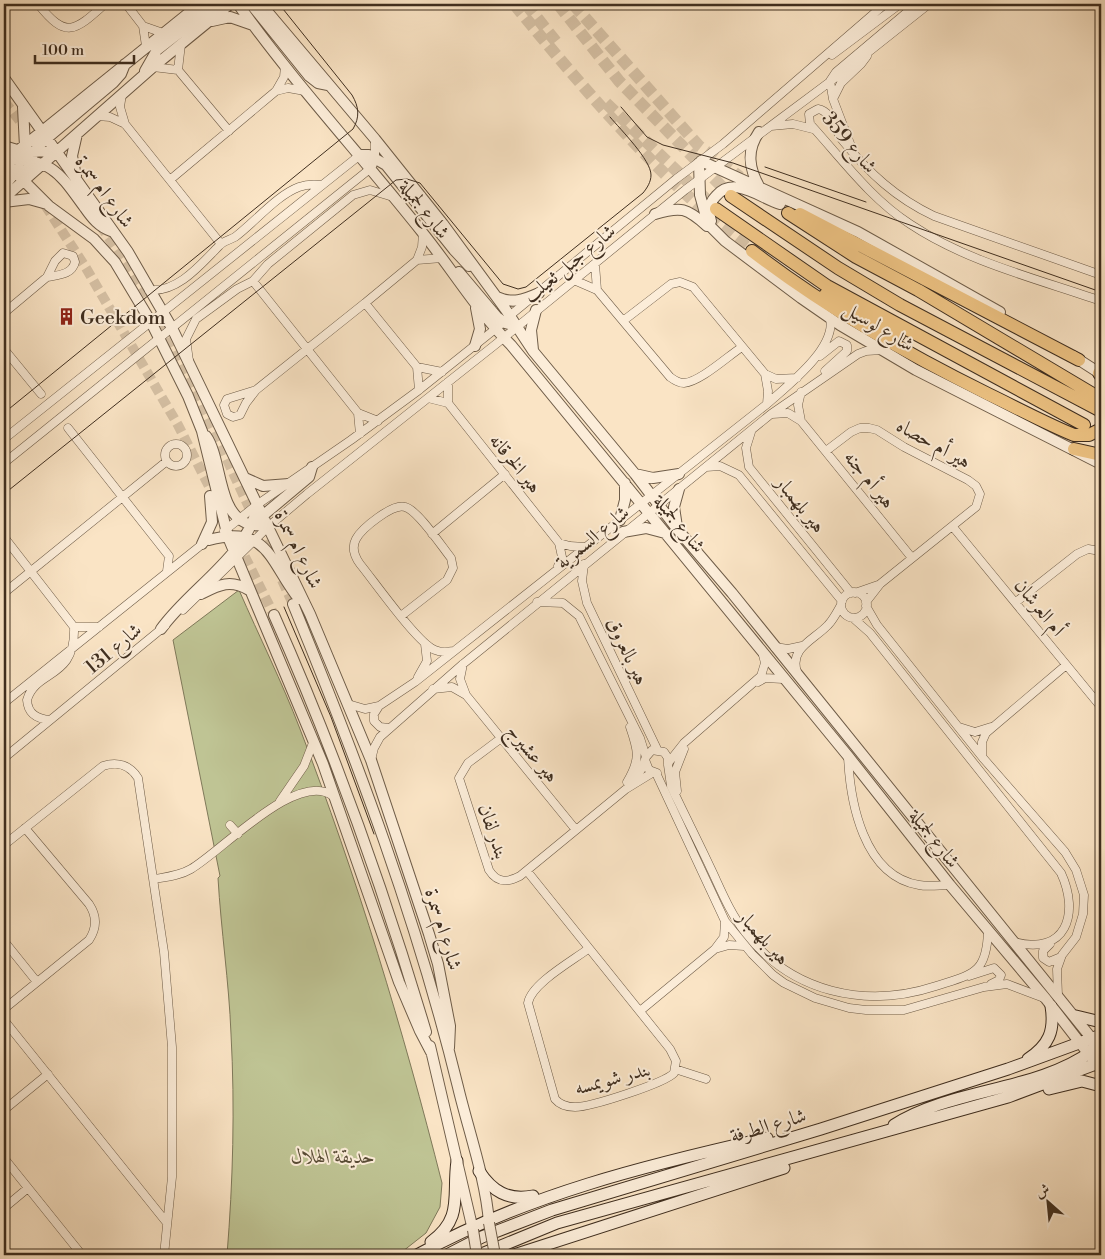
<svg xmlns="http://www.w3.org/2000/svg" width="1105" height="1259" font-family="'Libre Bodoni',Amiri,serif">
<rect width="100%" height="100%" fill="#fae4c5"/>
<filter id="stains"><feTurbulence type="fractalNoise" baseFrequency=".004" numOctaves="4"/><feColorMatrix values="0 0 0 0 .2 0 0 0 0 .09 0 0 0 0 .02 0 0 0 .5 -.17"/></filter>
<radialGradient id="worn" r=".72"><stop offset=".6" stop-color="#630" stop-opacity="0"/><stop offset="1" stop-color="#630" stop-opacity=".3"/></radialGradient>
<path fill="#bfc494" stroke="#7f795a" d="M239,590C259,636 282,682 300,729C357,877 403,1029 442,1183L440,1207L426,1233L398,1255H227C233,1181 235,1108 231,1034C229,982 221,930 218,878L220,876L173,640Z"/>
<g fill="none" stroke-linecap="round" stroke-linejoin="round">
<path stroke="#d5c0a4" stroke-width="10" stroke-dasharray="10 5" stroke-linecap="butt" d="M4,101L27,130
M45,205L86,268L178,425L218,504
M100,225L148,295
M164,323L271,555
M238,543L274,615
M282,580L293,604"/>
<path stroke="#d5c0a4" stroke-width="12" stroke-dasharray="12 6" stroke-linecap="butt" d="M514,4C589,95 658,177 752,251
M526,4L557,43
M558,4L619,81L731,196
M573,4L699,146L740,177
M606,103L707,200"/>
<defs>
<path id="minor" d="M38,4C66,39 74,32 105,4
M126,4L143,26L146,46
M143,26L163,33
M181,44L178,70L229,131
M832,55L900,4
M153,67L178,70
M276,91L288,88L305,91
M122,94L120,107L125,124
M833,99L830,81L836,72L912,8
M97,116L110,117L125,124L221,244
M771,126L793,124L813,129
M851,146L833,99L841,83L861,64L867,56
M171,179L276,91L284,77L285,66
M63,253L73,256L75,262C72,275 58,275 47,277L55,261Z
M417,260L442,258
M595,264L597,290
M1101,275L934,216C896,198 869,173 843,141C835,131 832,111 818,109L809,114L810,124C842,159 870,198 910,224C967,262 1038,279 1101,301
M574,280L597,290L670,377C674,380 678,383 684,383C700,382 728,356 742,347
M253,281L358,413L378,421
M149,290C178,293 201,264 219,246C223,241 230,240 235,237C255,222 277,195 299,187C307,184 314,184 322,185
M365,303L417,260L422,247L423,233
M4,313L47,277
M507,318L676,179L723,144L885,4
M623,321L671,284L680,282L693,287L765,374L768,391L767,404
M4,349L41,394
M820,356L839,341L847,345V351L825,371
M189,361L186,339L196,319L237,289L253,281L268,264L353,195L370,190L393,197
M417,367L442,372
M765,374L776,379L797,378
M256,390L227,399L224,405L227,414L233,417L240,415L246,403L256,390L365,303L417,367L419,390
M428,398L448,403L559,543L562,557L558,566
M448,403V382
M358,413L360,434
M772,414L788,413L801,421L912,558
M801,421L798,405L801,392
M68,428L169,556L167,571
M751,432L746,448L749,467L851,593
M4,439L360,155
M165 455a11 11 0 1 1 22 0a11 11 0 1 1-22 0Z
M826,451L851,432L860,428H869L877,430L904,447L968,480L976,486L980,494L976,507L880,584L866,602
M4,463L371,168L375,160V139
M706,467L720,466L739,475L842,601
M953,527L1101,707
M224,531L258,504L351,440L419,390L499,326
M432,534L505,474
M4,537L74,627C76,680 36,669 27,700C28,714 37,719 50,720
M559,543L570,546L585,547
M584,564L582,581L587,603L657,749
M841 605a13 13 0 1 1 26 0a13 13 0 1 1-26 0Z
M4,593L167,461
M855,593L878,585
M537,602L563,603L579,616L640,738L646,757
M1016,602L1077,554L1088,549L1101,551
M866,606L877,625L983,758L1065,852L1076,870L1084,895L1083,914L1076,937L1062,955L1057,969L1058,996
M183,610L269,526L307,494L496,344L685,190L847,69L929,4
M401,616L447,580L453,568L451,558C442,547 418,510 405,507C393,503 362,528 356,539C351,548 355,557 360,564C374,581 418,644 435,650C441,653 448,652 454,651
M853,618L870,633L1061,873C1080,914 1066,956 1014,942
M74,627H99
M775,647L788,649L802,646
M463,664L460,679L466,695L576,830
M797,672C789,648 814,640 828,625C833,620 837,612 841,605
M418,677L427,661L425,644
M758,682L765,678L783,679
M433,689L452,687L466,695
M4,703L205,542
M348,704L365,709L379,706L415,682L767,404C787,386 837,348 830,318
M379,706L374,714V721L380,727L389,728
M959,727L975,732L991,727
M500,739L468,763L459,778L489,870C497,883 507,883 520,876L626,789L652,773
M848,756C850,801 863,876 919,885C928,887 940,885 950,885
M982,756V742L986,733L1065,666
M4,758L165,626
M371,760L374,748L380,737L463,664L771,414L858,354L866,351L882,350
M645,760L649,770L657,773
M669,762L684,743L761,676L765,663L763,655
M668,765L671,786C684,814 698,841 711,869C721,890 730,913 745,932C791,993 866,1009 936,986C973,974 987,974 988,930
M656,773L725,921L752,954L773,975L784,983L815,998L849,1008L866,1010H904L984,987L1007,984L1044,998
M627,782C641,759 638,750 630,727
M630,783L641,770L646,757L652,750L664,752L668,758V764
M677,791L675,772L684,749
M280,801L304,766L313,743
M230,825L238,834
M4,845L103,766C117,761 130,765 138,778L164,952L172,1047V1177L164,1255
M527,871L670,1049L676,1061L674,1073C665,1083 591,1107 575,1107C567,1107 560,1105 555,1099L528,1003C531,984 572,961 588,949
M154,879C166,877 179,876 191,869C222,851 298,769 333,796
M4,941L37,982
M1050,944L1043,951V958L1049,962L1061,957
M715,949L729,945L744,946
M969,976L994,968L1001,975L999,980L991,984
M4,1009L89,940C97,928 97,916 89,904L25,828
M640,1011L715,949L724,937L725,921
M4,1020L167,1223
M675,1069L706,1079
M4,1110L48,1074
M4,1158L82,1255
M4,1208L28,1188"/>
<path id="tertiary" d="M238,4C294,83 361,155 422,232C452,269 477,311 511,345L848,756L950,885L1046,999L1101,1070
M251,4L309,76L318,83L328,85
M261,4L375,139L443,224L506,310L533,351L635,474L678,530L732,593L1101,1050
M212,21L230,17L253,25
M145,71L157,50L216,4
M4,78L128,252L172,328L310,614L371,760L429,934L438,964L450,1026L449,1048
M23,107L25,147
M759,132C746,151 749,169 760,188
M4,146L24,152L55,151
M360,155H369L386,165L454,250L469,266
M7,159C53,159 60,174 85,208C92,218 99,227 111,231
M4,161L49,206L94,239L115,262L151,322L188,396L202,431L228,537L323,764L399,982L420,1031L431,1052
M701,161L858,232L1000,312
M4,162L200,4
M699,163L700,195L708,224L725,241L801,298L840,325L916,370L1101,464
M76,176L72,156L77,134
M25,179L30,159L39,145L113,83L121,74L125,64
M4,186L19,168
M4,198L153,67L230,4
M4,202L29,199L47,204
M655,214C681,206 687,208 707,226
M711,221C708,212 709,203 716,196C734,175 760,198 780,204
M459,272L497,317L505,323L516,326
M497,297C513,304 523,300 539,293
M475,346L480,329L476,308
M533,350L531,330L536,310
M1073,356L1101,374
M206,436C222,458 217,511 246,523C253,526 261,525 269,526
M635,474L653,478L679,474
M245,478L263,486L289,484
M260,518L309,477L312,467
M620,520L625,500V483
M677,527L674,507L679,489
M623,532L646,528L665,533
M209,540C269,523 271,565 299,599
M202,544L212,522L210,496
M201,594C219,585 230,579 249,590
M293,604C358,762 417,920 458,1087C468,1129 486,1180 489,1223
M274,615C334,750 384,890 426,1032
M161,629C190,588 248,556 258,504
M430,1046L473,1230"/>
<path id="secondary" d="M1076,1016L1101,1022
M1028,1059C1049,1045 1055,1031 1051,1006
M1049,1089L1082,1081L1101,1086
M894,1125C949,1089 1038,1091 1092,1051L1095,1044L1093,1039
M479,1171C492,1191 508,1201 533,1196
M431,1242C464,1218 452,1195 457,1161
M417,1255C526,1195 647,1165 767,1138
M447,1255L482,1237L552,1210L821,1129L1008,1069L1101,1035
M479,1255L557,1223L1008,1097L1101,1062
M514,1255L784,1168"/>
<path id="trunk" d="M731,196L838,268L900,305L1101,411
M716,209L827,286L1084,425
M788,213L856,257L918,290L1091,393L1101,401
M800,214L1079,360
M752,251C826,308 905,353 988,394C1017,408 1045,423 1074,435H1089L1101,429
M825,295L899,335
M1099,373L1101,376
M1074,449L1101,455"/>
</defs>
<use href="#minor" stroke="#6e5c48" stroke-width="9"/>
<use href="#tertiary" stroke="#6e5c48" stroke-width="12"/>
<use href="#secondary" stroke="#3f2e1f" stroke-width="13"/>
<use href="#trunk" stroke="#3f2e1f" stroke-width="14"/>
<use href="#minor" stroke="#fcedd9" stroke-width="8"/>
<use href="#tertiary" stroke="#fcedd9" stroke-width="10"/>
<use href="#secondary" stroke="#fcedd9" stroke-width="11"/>
<use href="#trunk" stroke="#edc282" stroke-width="12"/>
<path stroke="#3f2e1f" stroke-width="1" d="M621,107L647,137L663,145L733,163L1101,292
M765,167L866,202
M4,413L353,129C360,117 359,107 352,95L279,4
M4,494L396,180L407,179L420,183L503,284L518,289L526,287L643,193C647,188 651,182 651,175C651,160 621,130 610,117
M284,607L331,717L374,834"/>
<defs>
<path id="tertiary-bridge" d="M489,1223L495,1255
M473,1230L477,1255"/>
</defs>
<use href="#tertiary-bridge" stroke="#6e5c48" stroke-width="12" stroke-linecap="butt"/>
<use href="#tertiary-bridge" stroke="#fcedd9" stroke-width="10"/>
</g>
<defs>
<symbol id="building-bare" viewBox="-9 -9 18 18"><path d="M-4-6H4V6H1V3H-1V6H-4ZM-2.5-4.3h1.7v1.8h-1.7ZM.8-4.3h1.7v1.8H.8ZM-2.5-1h1.7V.8h-1.7ZM.8-1h1.7V.8H.8Z" fill="#8f2418" stroke="#fcedd9" stroke-width="2.5" paint-order="stroke"/></symbol>
</defs>
<g fill-rule="evenodd">
<use href="#building-bare" x="54" y="304" width="25" height="25"/>
</g>
<g text-anchor="middle" stroke-width="4" stroke-linejoin="round" paint-order="stroke">
<g font-size="20" fill="#3f2e1f" stroke="#fcedd9">
<text transform="translate(850 142) rotate(50)" y="7">شارع 359</text>
<text transform="translate(105 191) rotate(54)" y="7">شارع ام سمرة</text>
<text transform="translate(425 209) rotate(52)" y="7">شارع لجميلة</text>
<text transform="translate(569 263) rotate(-39)" y="7">شارع جبل ثعيلب</text>
<text transform="translate(879 326) rotate(31)" y="7">شارع لوسيل</text>
<text transform="translate(934 443) rotate(29)" y="7">هير أم حصاه</text>
<text transform="translate(516 463) rotate(51)" y="7">هير الخرقانه</text>
<text transform="translate(870 479) rotate(51)" y="7">هير أم جنه</text>
<text transform="translate(801 504) rotate(51)" y="7">هير بلهمبار</text>
<text transform="translate(680 523) rotate(51)" y="7">شارع لجميلة</text>
<text transform="translate(592 537) rotate(-39)" y="7">شارع السمرية</text>
<text transform="translate(299 549) rotate(64)" y="7">شارع ام سمرة</text>
<text transform="translate(1040 607) rotate(51)" y="7">أم العرشان</text>
<text transform="translate(113 648) rotate(-40)" y="7">شارع 131</text>
<text transform="translate(628 651) rotate(65)" y="7">هير بالعروق</text>
<text transform="translate(533 753) rotate(50)" y="7">هير عشيرج</text>
<text transform="translate(494 831) rotate(71)" y="7">بندر لفان</text>
<text transform="translate(935 838) rotate(52)" y="7">شارع لجميلة</text>
<text transform="translate(444 929) rotate(73)" y="7">شارع ام سمرة</text>
<text transform="translate(764 937) rotate(48)" y="7">هير بلهمبار</text>
<text transform="translate(612 1078) rotate(-15)" y="7">بندر شويمسه</text>
<text transform="translate(768 1125) rotate(-16)" y="7">شارع الطرفة</text>
</g>
<g font-size="20" fill="#3f2e1f" stroke="#fcedd9" text-anchor="start">
<text x="80" y="324">Geekdom</text>
</g>
<g font-size="20" font-style="italic" fill="#594c36" stroke="#fcedd9">
<text x="333" y="1163">حديقة الهلال</text>
</g>
</g>
<rect width="1105" height="1259" fill="none" stroke="#fae4c5" stroke-width="20"/>
<rect x="5" y="5" width="1095" height="1249" fill="none" stroke="#3f2e1f" stroke-width="2.5"/>
<rect x="10" y="10" width="1085" height="1239" fill="none" stroke="#3f2e1f"/>
<g transform="translate(1048 1202) rotate(333)" stroke="#fcedd9" stroke-width="4" paint-order="stroke">
<path d="M0-4L9 19L0 12L-9 19Z" fill="#3f2e1f"/>
<text y="-8" font-size="14" font-weight="bold" text-anchor="middle" fill="#3f2e1f">ش</text>
</g>
<path d="M35 55v8h99v-8" fill="none" stroke="#3f2e1f" stroke-width="2.5"/>
<text x="42" y="55" font-size="15" fill="#3f2e1f" stroke="#fcedd9" stroke-width="4" paint-order="stroke">100 m</text>
<rect width="100%" height="100%" filter="url(#stains)"/>
<rect width="100%" height="100%" fill="url(#worn)"/>
</svg>
